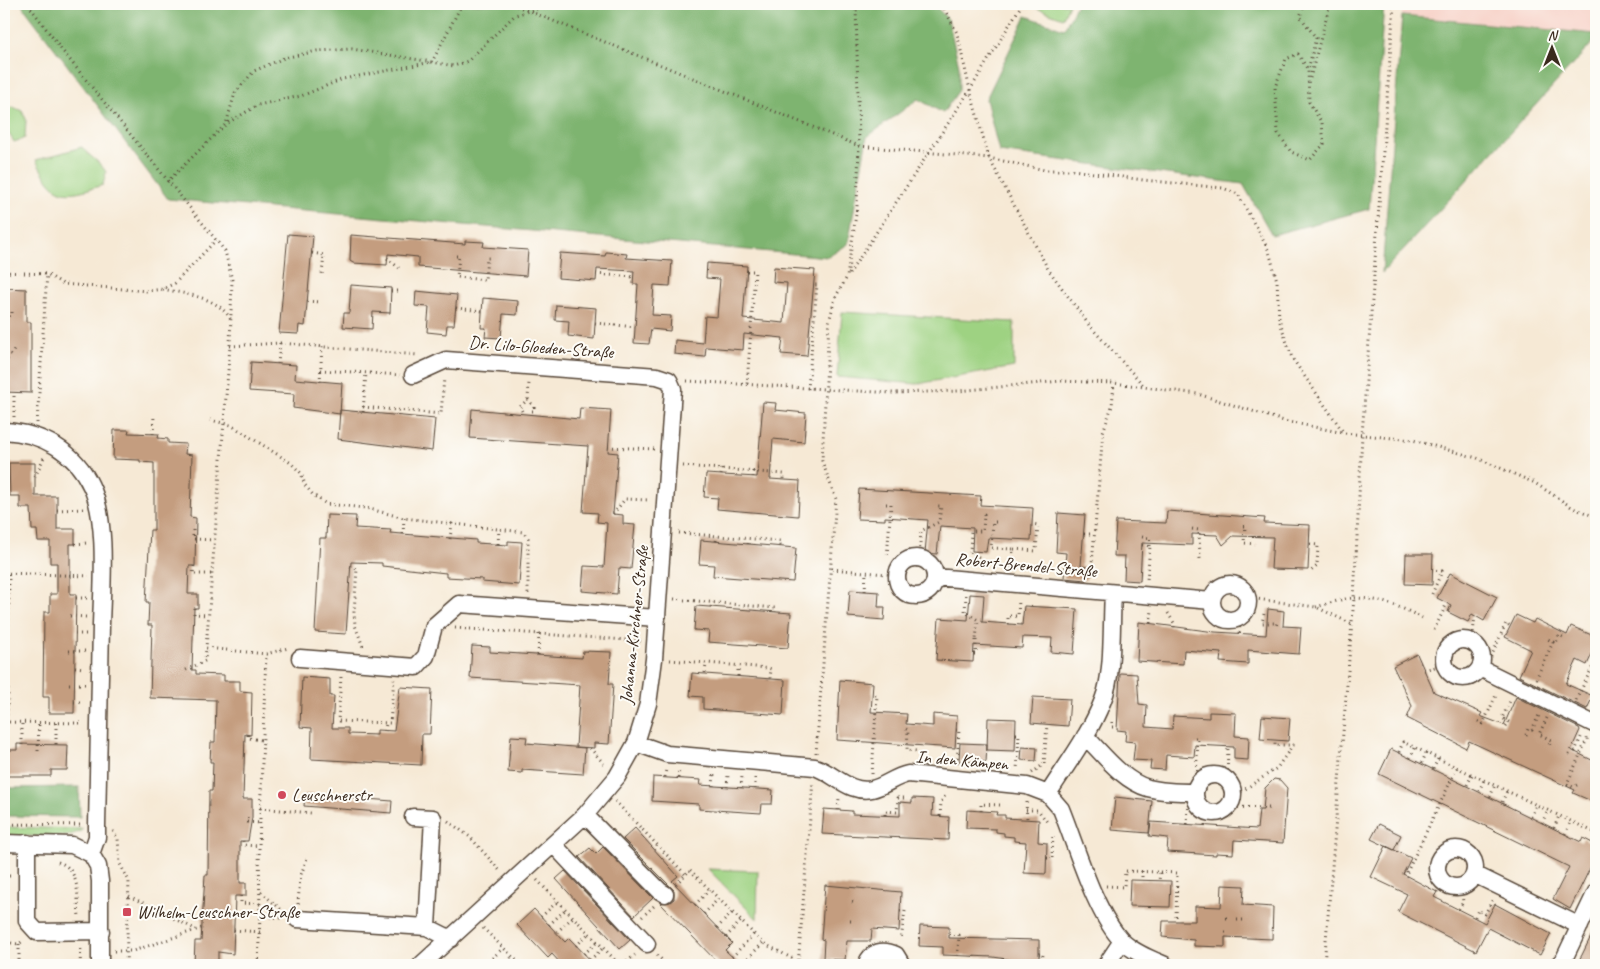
<svg xmlns="http://www.w3.org/2000/svg" width="1600" height="969" font-family="Caveat,sans-serif">
<rect width="100%" height="100%" fill="#fdfcf7"/>
<filter id="ink" filterUnits="userSpaceOnUse"><feTurbulence type="fractalNoise" baseFrequency=".02" numOctaves="2"/><feDisplacementMap in="SourceGraphic" scale="10" xChannelSelector="R" yChannelSelector="G"/><feConvolveMatrix kernelMatrix="1 2 1 2 8 2 1 2 1" color-interpolation-filters="sRGB"/></filter>
<filter id="wash" filterUnits="userSpaceOnUse"><feTurbulence type="fractalNoise" baseFrequency=".0096" numOctaves="4" result="noise"/><feDisplacementMap in="SourceGraphic" scale="20" xChannelSelector="R" yChannelSelector="G"/><feGaussianBlur stdDeviation="1.12" result="paint"/><feColorMatrix in="noise" values="0 0 0 0 0 0 0 0 0 0 0 0 0 0 0 0 0 1.4 0 .05"/><feComposite in="paint" operator="in"/></filter>
<g filter="url(#wash)">
<rect width="100%" height="100%" fill="#f6e9d5"/>
<path fill="#f7d1c7" d="M1403,4H1596V34L1402,16Z"/>
<path fill="#9ed282" stroke="#6c7e50" d="M1033,4H1069L1063,18L1031,6Z
M13,107L22,111L26,119L25,138L14,142L4,126V110Z
M82,147C90,158 98,159 106,172L103,185C63,197 56,199 36,160Z
M842,312L1014,322V367L917,384L837,377Z
M4,827L83,829C71,841 22,835 4,835Z
M708,869L758,871L757,919Z"/>
<path fill="#7eb470" stroke="#5c6f47" d="M21,4H933L948,19L959,66V90L943,113L918,99L867,137L848,244L828,257L168,199Z
M1077,4H1384L1369,209L1272,235L1243,184L999,152L986,99L1026,16L1064,29Z
M1402,16L1596,34V39L1382,273Z
M79,787L80,817L4,816V788Z"/>
<g id="blocks">
<path fill="#c49d7f" d="M288,234L313,236L305,326L299,325L298,334L279,333Z
M351,235L465,244V241L484,242L483,247L528,250L526,276L418,267V257L388,254L387,265L353,263L350,261Z
M606,252L627,254L626,258L672,261L670,286L654,285L652,315L671,316L670,331L651,329L649,344L634,343L638,284H633L634,271L597,269L596,281L558,278L560,253L605,256Z
M707,263L747,266L743,319L784,323L787,283L773,282L774,267L815,270L807,356L781,354L783,338L744,334L743,350L706,347L705,357L674,354L675,340L703,343L705,316L717,317L720,279L706,278Z
M351,285L391,288L390,313L373,312L372,329L343,327L344,313H349Z
M4,288L26,289V322H31V393L4,392Z
M416,291L457,295L454,325H447L446,334L427,332L429,307L415,306Z
M483,298L518,301L517,315L503,314L501,338L485,337L486,328H481Z
M556,305L596,308L594,339L568,336L569,321L555,320Z
M251,362L296,365L295,379L342,383L340,414L293,408L294,394L249,391Z
M763,402L776,403L775,410L806,413L804,442L773,439L770,479L800,481L798,516L717,509L718,498L704,497L706,474L757,477Z
M580,408L611,410L608,452L618,453L613,514L623,515V524L635,525L631,569L619,568L617,594L582,591L584,566L604,567L607,523L597,522L598,513L583,512L588,446L470,438L472,409L579,419Z
M340,410L435,419L432,451L338,439Z
M114,430H129L128,433L159,434L158,438L168,439V443L186,444L185,454L192,455L190,517L196,518L195,566H189L188,594H198V608H194L192,670H196V674L224,675V681H240V691L252,692L251,735L245,734L243,799H252V817L248,841H240V883H246V896H235L233,954L218,952V965H194L195,941H201L205,875H208L209,791H212L213,762H210L211,742H215L216,700L150,698L152,625H148L149,602H146L150,530H154V463L140,462V460L113,459Z
M9,463H35V496H57V529H75V544H70V594H76L74,713H49V697H43L44,612H50V594H57V563H50V541H38L37,530H32L31,508H20V496H10Z
M859,489L981,496L980,505L1033,508L1031,540L988,538L986,552L972,551L973,528L940,526L937,554L925,553L928,520L885,517V520L857,519Z
M1167,511L1265,518L1264,523L1310,525L1308,570L1271,569L1273,537L1233,536L1223,545L1217,535L1192,534V545L1142,543L1140,581L1124,580L1125,556H1114L1116,521L1166,523Z
M1058,513L1085,515L1081,566L1087,567L1086,580L1064,578L1066,553L1056,552Z
M327,515L356,516L355,528L391,530L390,533L476,540V543L508,545V541L522,542L519,585L482,582V579L446,577V573L382,566V563L351,562L346,634L315,632L320,538H326Z
M701,540L796,548L793,582L713,576L714,565L699,564Z
M1406,554H1433L1432,585L1405,584Z
M1450,573L1497,597L1484,621L1472,614L1468,622L1448,612L1451,605L1437,598Z
M850,590L879,592L878,607H885L884,620L848,617Z
M970,594L984,595L982,622L1022,625L1024,606L1077,609L1074,654L1051,652L1052,638L1023,637L1022,648L974,645L973,662L936,660L939,618L968,620Z
M696,606L791,613L788,648L708,642L709,631L694,630Z
M1268,609L1284,611L1283,626L1301,627L1299,654L1248,650V664L1220,662L1221,653L1184,650L1183,664L1137,661L1139,622L1215,632L1266,635Z
M1516,615L1533,623L1535,619L1567,635L1571,626L1596,637V645L1587,665L1577,660L1566,684L1593,696L1587,709L1519,676L1531,650L1505,637Z
M472,646L490,647V652L582,658L583,651L611,652L609,684H613L609,744L594,743V748L576,747L580,685L470,678Z
M1417,654L1434,692L1482,713L1480,716L1504,725L1516,697L1579,728L1580,730L1571,750L1596,762V803L1573,793L1575,790L1469,741L1466,748L1407,718L1412,706L1393,666Z
M692,673L785,680L783,715L703,709V697L690,696Z
M1120,673L1137,674L1139,704L1147,705L1146,727L1172,729L1173,716L1209,718V712L1236,713L1235,736L1249,737L1248,760L1234,759V747L1195,745L1194,757L1166,755L1165,770L1150,769L1151,761L1133,760L1135,742L1125,741L1126,731L1117,730Z
M302,677L330,679V696H334L332,728H348V734L377,735V730L394,731L400,687L432,689L430,734H422L421,765L311,759L312,728L300,727Z
M840,680L873,683L871,712L907,714L906,724L933,726V714L957,716L955,748L837,740Z
M1033,697L1070,699L1068,726L1031,723Z
M1262,716L1290,718L1288,741L1260,739Z
M988,718L1016,719L1015,751L987,750Z
M511,736L527,737L526,743L585,748L583,774L522,770V773L508,772Z
M960,743L987,744L986,762L959,761Z
M17,744L68,745L67,770H51V776H4V750H17Z
M1022,747L1037,748L1036,761L1021,760Z
M1391,749L1581,842L1583,838L1596,845V856L1570,909L1553,899L1569,867L1379,774Z
M653,777L701,780L700,785L773,790L772,804H762L761,813L699,809V804L652,801Z
M1274,779L1280,780L1287,788L1283,843L1234,840L1233,854L1216,853V855L1167,852L1168,838L1149,836L1151,822L1257,829L1259,810H1263L1265,788Z
M305,794L392,801L391,813L304,806Z
M1115,797L1152,801L1149,833L1112,830Z
M912,798L933,799L932,816L949,817L948,840L822,834L824,809L852,811V814L900,816V802L912,803Z
M967,810L997,812L996,815H1005V818L1039,820L1038,842L1047,843L1046,874L1024,873L1026,842L1014,841V837L1004,836V833L996,832V829L966,828Z
M1379,824L1401,835L1394,850L1371,839Z
M635,828L678,876L672,881L732,943L725,950L741,965H720L660,903L670,902L674,899V890L623,839Z
M1386,846L1411,858L1403,874L1437,892L1434,897L1485,923L1495,904L1551,934L1540,955L1488,928L1476,951L1398,912L1407,894L1371,877Z
M603,847L653,898L634,916L579,857L590,848L596,854Z
M565,871L630,940L620,949L556,879Z
M1130,880L1171,881L1170,907L1129,906Z
M825,885L901,892L899,931L872,929L871,941H847L845,960L823,959L824,940L821,939Z
M1222,885L1244,886L1243,905L1273,907L1272,939L1225,937V947L1194,946V940L1162,937L1163,921H1195V906L1221,907Z
M534,909L565,942L569,938L595,965H562L552,954L548,958L517,925Z
M920,926L949,927V938L1039,940V965H1021V961L993,957L943,955V947L919,946Z
M1596,926V965H1576L1582,955Z"/>
</g>
</g>
<g filter="url(#ink)">
<use href="#blocks" fill-opacity="0" stroke="#574739" stroke-width="1"/>
<g fill="none" stroke-linecap="round" stroke-linejoin="round">
<defs>
<path id="minor" d="M413,375L446,360L657,376L669,380L673,389L654,659L648,704L636,743L617,777L585,815L421,965
M4,431C42,433 75,451 91,486C108,520 102,587 101,625C100,692 98,759 97,826V837L91,854
M897 577a19 19 0 1 1 38 0a19 19 0 1 1-38 0Z
M935,577L1212,601
M1212 602a18 18 0 1 1 36 0a18 18 0 1 1-36 0Z
M1444 659a19 19 0 1 1 38 0a19 19 0 1 1-38 0Z
M300,658L416,667L426,656L434,626L459,604L657,618
M1480,668L1596,725
M1085,736C1103,754 1123,781 1148,788C1163,792 1179,792 1195,792
M636,743L667,754L815,767C835,774 850,794 872,789C885,786 894,777 908,774L1027,786L1048,794L1061,809C1076,846 1095,913 1122,941C1133,952 1151,959 1165,965
M1195 794a19 19 0 1 1 38 0a19 19 0 1 1-38 0Z
M1048,794C1067,764 1090,734 1103,700C1114,673 1111,623 1113,593
M585,815L660,891L665,894
M413,817L433,818L427,927
M4,843L72,845L91,854L98,866L100,881V965
M27,843V921L37,932L101,931
M554,845L647,944
M1437 868a19 19 0 1 1 38 0a19 19 0 1 1-38 0Z
M1474,874L1580,926
M297,919L427,927L451,939
M866,965C871,951 883,949 896,955L902,965
M1106,965L1122,941
M1558,965L1564,959L1596,892"/>
</defs>
<use href="#minor" stroke="#574739" stroke-width="19"/>
<path stroke="#574739" stroke-width="3" stroke-dasharray="1 4" stroke-linecap="butt" d="M28,4L61,49L225,251L232,280L230,346L206,648L266,654L288,648
M462,4L432,62L454,66L468,61L515,15L553,4
M512,4L859,146L989,158L1045,170H1073L1143,180L1223,188L1238,194L1269,251L1277,281L1279,319L1292,358L1344,433
M1022,4L970,90L989,158L1048,269L1089,325L1145,387
M1305,4L1300,16L1316,38L1308,70L1309,102L1322,123L1324,144L1310,160L1291,152L1278,133L1275,87L1286,59L1298,54L1308,70
M1310,78L1330,4
M167,182L226,124L235,93L254,71L284,58L317,51L352,49L432,62L343,79L301,96L258,105L226,124
M312,253L324,255L322,274
M456,256H459L457,277L485,280L487,258H490
M387,258L399,268
M747,271H755L747,385
M4,272L47,274L63,284L147,291L163,289L175,283L216,240
M596,274L633,277
M849,274L970,90L957,33L942,4
M163,289C187,295 218,296 231,320
M391,291H397
M307,301L320,302
M456,308L482,311
M4,318L12,314V311
M595,323L635,327
M230,346L280,343L418,355
M4,363L14,350
M278,364L280,343
M320,370L400,375
M687,381L893,393L958,391L1061,381L1114,383L1198,394L1284,421L1344,433L1413,440L1477,458L1535,483L1573,508L1596,517
M320,382L322,346
M808,389L817,285H814
M528,399L534,407V411H532
M363,407L441,414L444,378
M522,411L520,407L528,399L529,382
M363,412L366,373
M14,417V393
M210,420L231,425L291,463L301,473L305,485L313,495L326,504L366,508L404,518L523,532L528,538V594
M37,423L47,274
M153,434L154,416
M608,447L655,449
M683,466L784,474V480
M721,475L722,469
M35,477L44,457
M753,477V471
M886,504H891L887,558
M57,510L84,509
M613,514L625,499L649,500
M996,522H993L991,548L1013,549
M1243,526H1245L1244,543L1255,544
M1192,529L1199,530L1200,559
M193,530V539L215,540
M679,533L780,541V546
M403,534L404,518
M1084,534H1094
M1142,537L1150,538V546
M450,539L452,523
M716,541L717,536
M75,544L87,543
M498,544L499,529
M748,544V539
M1310,544L1318,545L1317,566L1311,571
M1142,545L1150,546L1147,580
M979,557L970,553L971,531H983L984,514H980
M919,558L921,531L939,522L941,506H935
M194,566L193,574H212
M350,567L357,569L354,612L355,625L363,647
M1012,568L1013,549L1036,551L1038,525L1032,524
M832,569L897,575
M4,573L89,576
M1091,576L1103,432L1112,406L1114,383
M865,591L866,572
M1432,594L1442,571L1433,570
M966,595L965,612L978,620L976,640H974
M76,598H88
M1249,598L1316,607L1352,624
M674,599L775,608V612
M711,607L712,602
M1316,607C1328,604 1343,598 1355,598C1378,598 1402,607 1422,618
M194,608V614L208,615
M1168,613L1174,623V628
M1264,614L1262,623H1277L1276,626
M70,616L87,617
M1150,623L1152,611
M1008,624V616H1018L1019,600
M455,628L641,641
M1434,630L1447,603
M1239,633L1241,617
M75,634H87
M1472,642L1475,616
M1553,642L1556,643L1559,635L1565,638
M69,651H86
M1593,652L1596,653
M974,654H976V640
M538,655L539,634
M1491,657L1506,623L1510,626
M670,660L768,668L771,669L770,679
M75,667L84,668
M186,670L205,661L206,648
M1424,670L1445,664
M705,673L706,664
M738,676V666
M341,677L338,721L390,723L394,679
M1536,679L1553,642L1546,638
M69,684H86
M1576,700L1596,660
M74,702H84
M1547,718L1539,734L1551,740L1549,746
M1478,721L1483,724L1497,693
M4,722L83,723
M1112,722V727H1117
M56,723V745
M1506,726L1509,722L1502,718L1511,699
M906,729L908,730L907,750L916,751
M956,730H959L957,764
M385,731L386,723
M1016,734H1019L1017,770
M248,735V738L261,740
M1526,735L1528,729L1532,730L1540,713
M1195,738H1198L1196,777
M22,745V722
M590,748L606,766
M5,750L8,694L9,573
M38,751L39,722
M1399,752L1403,742L1596,833
M816,753L836,499L822,461L829,322L835,298L847,277L857,207L859,146L856,4
M1569,755L1571,749L1575,751L1582,735
M1410,758L1415,748
M1422,763L1426,753
M1433,769L1438,759
M1032,773L1044,764L1047,724
M872,774L877,695H872
M665,777L666,768
M678,778L679,769
M1227,780L1228,747
M1467,785L1472,775
M1577,785L1573,787L1567,784L1588,737
M713,786L714,774
M727,787L728,775
M741,788L742,776
M755,789V777
M1479,791L1484,780
M1233,797L1277,768L1293,745H1275V740
M1490,797L1495,785
M615,801L685,874
M1026,802L1027,819
M1502,802L1507,791
M1228,807L1270,808V810
M260,808L311,813
M838,810L839,798
M1026,810H1038L1048,823
M981,811V804L1000,805
M885,815V811L897,812L898,798H906
M940,816L941,802L947,793
M247,817V822L260,823
M1531,817L1536,805
M448,821L470,837L501,872
M1542,823L1548,810
M4,824L83,825
M1187,824L1188,807
M1205,825L1206,812
M1554,828L1559,816
M113,831L118,839L120,864L129,881L126,965
M1565,834L1571,821
M243,841L244,845L259,846
M1047,858H1052L1053,834
M58,862C81,869 77,897 79,917
M1142,871V881
M1160,872L1177,873L1176,921
M1403,873L1406,874L1457,768
M4,876H13
M537,880L620,965
M676,884L690,870L763,943L799,962L842,965
M1106,886L1124,887L1125,871L1160,872L1159,881
M261,892L284,912
M1437,892L1442,881
M129,896L195,929
M241,896V903L260,904
M852,902L856,903
M298,904L300,877L308,856
M695,905L709,890
M1459,909L1463,902L1461,886
M900,911H905L901,940
M704,914L718,899
M260,916L282,918
M541,917L558,901
M642,917L654,906
M1475,917L1478,910L1485,914L1493,899
M1226,918H1230
M1237,920H1246
M850,921H854
M549,925L566,909
M483,928L521,965
M717,928L732,913
M234,930L260,932
M557,932L573,917
M1225,932H1229
M949,934L959,935L957,965
M726,937L741,921
M11,943L19,944L24,940
M19,944V964
M576,946L589,933
M114,951H133L202,928
M584,954L597,942
M1039,954H1043L1042,965
M657,955L667,965
M974,956V963L996,965
M732,957L754,934
M590,960L603,948
M258,964L260,916L259,846L266,654
M80,965L81,946
M485,965L502,949
M503,965L511,958
M623,965L635,955
M741,965L763,943
M798,965L813,781
M1324,965L1354,598L1362,435L1394,4"/>
<use href="#minor" stroke="#fff" stroke-width="16"/>
</g>
</g>
<g fill="#d1495b" stroke="#fdfcf7" stroke-width="2">
<circle cx="282" cy="795" r="5"/>
<rect x="122" y="907" width="10" height="10" rx="2.5"/>
</g>
<g text-anchor="middle" stroke-width="4" stroke-linejoin="round" paint-order="stroke">
<g font-size="18" fill="#3b2a1e" stroke="#fdfcf7">
<text transform="translate(541 347) rotate(4)" y="6">Dr. Lilo-Gloeden-Straße</text>
<text transform="translate(1026 565) rotate(5)" y="6">Robert-Brendel-Straße</text>
<text transform="translate(634 625) rotate(-84)" y="6">Johanna-Kirchner-Straße</text>
<text transform="translate(962 760) rotate(5)" y="6">In den Kämpen</text>
</g>
<g font-size="18" fill="#3b2a1e" stroke="#fdfcf7" text-anchor="start">
<text x="292" y="801">Leuschnerstr</text>
<text x="137" y="918">Wilhelm-Leuschner-Straße</text>
</g>
</g>
<rect width="1600" height="969" fill="none" stroke="#fdfcf7" stroke-width="20"/>
<g transform="translate(1552 48)" stroke="#fdfcf7" stroke-width="4" paint-order="stroke">
<path d="M0-4L9 19L0 12L-9 19Z" fill="#3b2a1e"/>
<text y="-8" font-size="14" font-weight="bold" text-anchor="middle" fill="#3b2a1e">N</text>
</g>
</svg>
